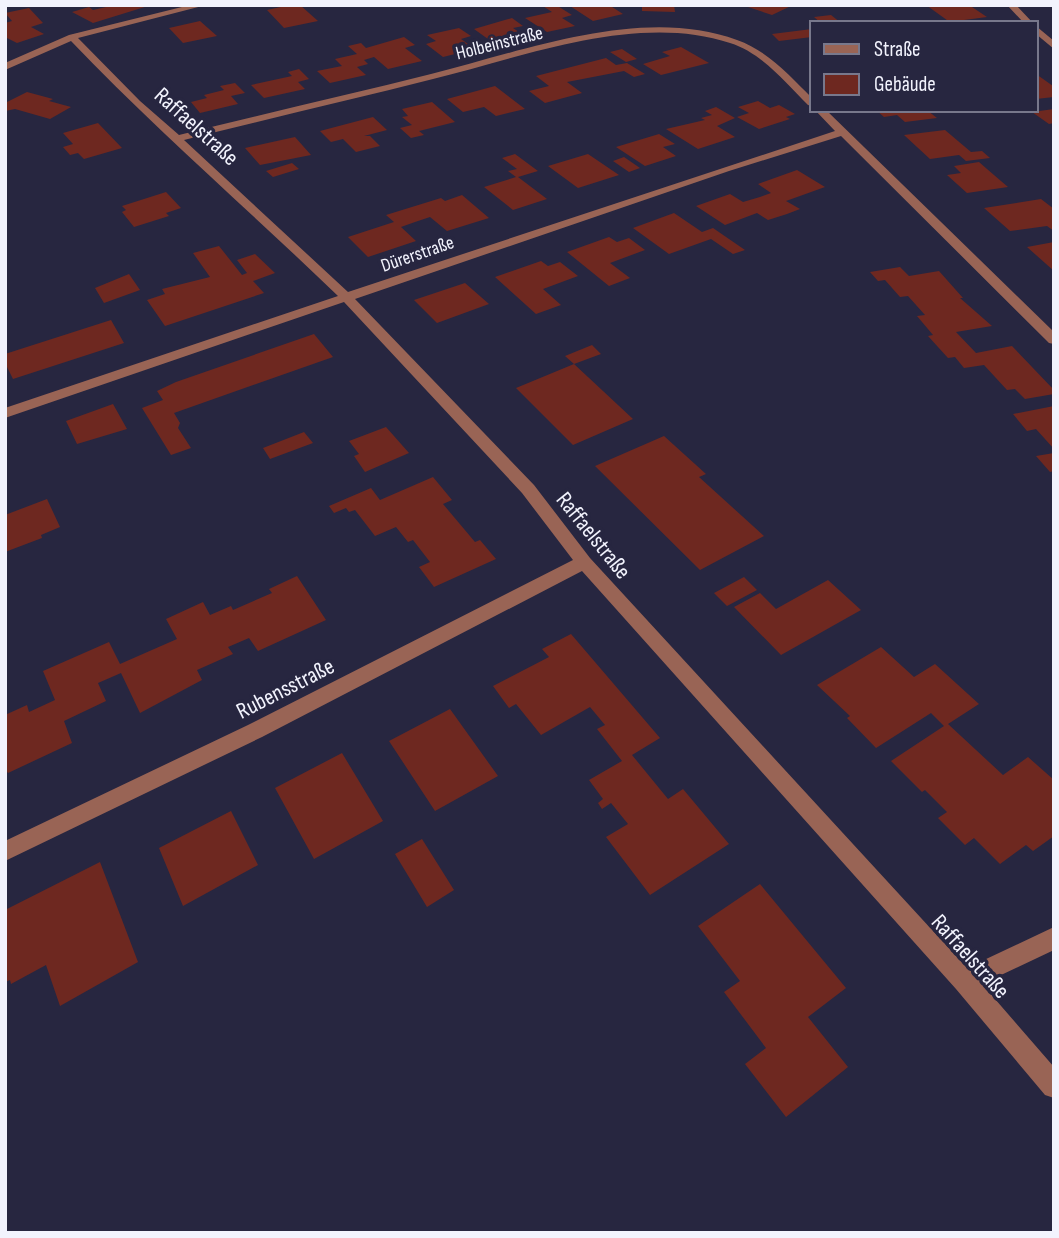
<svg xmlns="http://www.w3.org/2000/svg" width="1059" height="1238" font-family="'Sofia Sans Condensed',sans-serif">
<rect width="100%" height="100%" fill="#272640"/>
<path fill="#6e2820" d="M115,5L148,6L93,23L72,12L89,7L93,10Z
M290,5H300L318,21L284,28L267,10Z
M547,5H556L572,15L562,18L575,26L547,32L525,18L552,12L543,6Z
M609,5L623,14L593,21L570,6Z
M642,5H674L675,12L642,11Z
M751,5H793L772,15L748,7Z
M926,5H969L987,17L964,20L968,23H951Z
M29,8L43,23L31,27L44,34L17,43L5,37V23L12,21L5,13Z
M831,15L841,23H821L814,17Z
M512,18L523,26L513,28L526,37L495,44L474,29Z
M200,21L217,36L183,43L169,28Z
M459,28L471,36L461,39L475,49L443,57L426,44L436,41L427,35Z
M812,29V37L779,41L772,34Z
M404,37L415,45L405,48L422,61L388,69L374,57L364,60L368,64L357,67L366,75L330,83L317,71L342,66L335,59L357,54L348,46L361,43L366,48Z
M681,47L709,63L661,75L643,64L670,56L662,52Z
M622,49L637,59L626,62L610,52Z
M606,58L616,65L627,63L645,74L634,77L624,71L567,82L582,93L545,103L529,91L549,86L536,76Z
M299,69L309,79L298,82L305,89L264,98L251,85L292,76L288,72Z
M1036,74L1053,86L1054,97L1036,99Z
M235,83L245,93L231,96L238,104L200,113L191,102L207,98L204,95L224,90L220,86Z
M495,86L525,109L496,116L484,107L463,112L447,99Z
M27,92L53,99L49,101L71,107L50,119L15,109L5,111V103Z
M758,101L770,108L779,105L795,114L786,117L790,119L759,129L737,117L749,113L738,107Z
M432,102L455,122L419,131L424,135L411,138L400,128L412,125L402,117L408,116L402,109Z
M716,107L735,118L717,126L735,137L698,149L666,129L705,120L701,118L712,115L705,111Z
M1054,109V123L1049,124L1032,112Z
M876,110L928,111L937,118L905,122L897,115L884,117Z
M373,117L387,130L364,136H370L380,146L356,152L343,139L331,142L320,131Z
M98,123L122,148L84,159L78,153L70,155L63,147L73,144L63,133Z
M945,130L971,152L982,151L990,158L966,161L959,155L930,159L904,135Z
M659,134L675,144L663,147L676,156L645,166L616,147Z
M295,137L311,155L260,165L245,148Z
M515,154L538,171L518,177L547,199L513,210L484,187L516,177L508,171L517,169L502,158Z
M588,154L619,175L578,188L548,166Z
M624,157L640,168L629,172L613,161Z
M979,162L987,169L1008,187L967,193L947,175L961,173L954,166Z
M292,163L299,169L273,177L266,171Z
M797,170L825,187L786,201L800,209L787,214L768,220L757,213L725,225L696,206L730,194L743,202L760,197L771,193L758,184Z
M166,192L181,208L166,213L169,216L134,227L122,212L126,210L122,206Z
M462,195L489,218L447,231L430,217L415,222L401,227L416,241L368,257L348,237L394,222L386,215L441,198L445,201Z
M1041,199L1054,209V231L1047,226L1010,231L984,208Z
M674,213L702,232L713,228L745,250L733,254L711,239L669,254L633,228Z
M609,237L617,242L629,238L645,250L610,263L630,278L609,286L567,252Z
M1054,242V271L1027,247Z
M219,246L242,275L247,273L237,260L255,254L275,273L253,281L264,293L165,326L147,300L165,294L162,289L210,277L193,253Z
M541,261L548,266L560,262L578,276L543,289L561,305L536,314L495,277Z
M900,267L909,276L939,271L963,298H960L992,326L956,332L976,353L1012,346L1054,390V394L1025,399L1015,389L1007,390L984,365L964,368L955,357L948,358L928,336L933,335L917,316L925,315L908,296L900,297L885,280L878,281L870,272Z
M129,274L140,290L104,303L95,288Z
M465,283L489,304L437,323L414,300Z
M111,320L124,343L13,379L5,363V354Z
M314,334L333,357L174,413L180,423L178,428L191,448L171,455L142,408L163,400L157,391L176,382Z
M592,345L601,354L574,364L565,356Z
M574,364L603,391L633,419L573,445L516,388Z
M113,404L127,429L77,444L66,421Z
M1054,406V449L1036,429L1027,431L1013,414Z
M386,427L409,453L365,472L354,456L359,454L349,441Z
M304,432L313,443L270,459L263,448Z
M664,436L706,474L699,477L764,536L700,570L595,466Z
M1054,453V471L1050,472L1036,456Z
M433,477L452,500L443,504L475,542L480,540L496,559L434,587L419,567L430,562L413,540L408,542L396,527L375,536L355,510L349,512L346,508L334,513L329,506L371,488L380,500Z
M47,499L60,527L41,535L42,538L5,552V515Z
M297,576L326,620L258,651L249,638L228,647L233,654L197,670L202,680L140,713L121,673L98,683L106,701L64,721L72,743L8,773L5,769V715L27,705L29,712L55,700L43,671L109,642L120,664L177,639L166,619L203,602L210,615L231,606L233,610L272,593L269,589Z
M744,577L757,590L727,606L714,593Z
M828,580L861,610L781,655L734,607L760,593L776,609Z
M571,634L660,738L632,755L668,799L683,789L729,844L650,895L606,837L628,824L611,803L602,809L598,803L603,799L589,780L622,761L597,729L605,725L590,707L541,735L516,704L509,708L493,686L549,657L542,649Z
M881,647L914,677L935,664L979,704L948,724L1003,775L1028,757L1054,780V836L1033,851L1026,845L1000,864L974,838L965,845L938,818L947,812L925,790L922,792L891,761L944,726L931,713L876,748L847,718L850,716L817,685Z
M450,709L498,776L435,811L389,741Z
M342,753L383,821L314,859L275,788Z
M231,811L258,865L183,906L159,848Z
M422,839L454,890L427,907L395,854Z
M100,862L138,962L60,1006L46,965L11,984L10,980L5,982V910Z
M760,884L846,988L808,1017L848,1067L786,1117L745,1064L766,1048L724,992L740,981L698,926Z"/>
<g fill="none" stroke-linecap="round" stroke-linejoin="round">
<path fill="#996455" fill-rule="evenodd" d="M190,5H206L78,38L140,101L179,135C263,114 347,95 431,74C524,51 642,5 737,40C768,51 790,76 812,98V106L808,105C785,82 762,53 730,43C637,12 523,57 433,79C350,100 267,119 184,140L348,292L835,131L815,110H826L1054,332V344L1049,343L841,136L729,171L355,299L534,485L590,558L967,968L1054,927V950L982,984L1054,1067V1098L1045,1095L956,989L582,571L262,737L5,861V841L248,725L573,560L522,493L344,302L5,418V408L338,296C249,210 156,130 71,41L5,70V63L69,35Z
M1007,5H1016L1033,23H1024Z
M1036,26L1054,41V49L1036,34Z"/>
</g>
<g text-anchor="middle" stroke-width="7" stroke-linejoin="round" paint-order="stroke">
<g font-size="19" fill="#f2f3fd" stroke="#272640">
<text transform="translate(499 42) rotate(-14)" y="7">Holbeinstraße</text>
<text transform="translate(417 253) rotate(-19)" y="7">Dürerstraße</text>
</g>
<g font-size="23" fill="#f2f3fd" stroke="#272640">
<text transform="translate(197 126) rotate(42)" y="8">Raffaelstraße</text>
<text transform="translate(594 535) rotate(51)" y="8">Raffaelstraße</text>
<text transform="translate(285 688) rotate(-27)" y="8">Rubensstraße</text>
<text transform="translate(971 956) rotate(48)" y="8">Raffaelstraße</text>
</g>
</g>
<rect width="1059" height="1238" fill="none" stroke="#f2f3fd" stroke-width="14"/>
<rect x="810" y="21" width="228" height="91" fill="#272640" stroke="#78788c" stroke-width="2"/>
<rect x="824" y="44" width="35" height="10" fill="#996455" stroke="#78788c" stroke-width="2"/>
<text x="874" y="56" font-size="21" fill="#f2f3fd">Straße</text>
<rect x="824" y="74" width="35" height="21" fill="#6e2820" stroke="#78788c" stroke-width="2"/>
<text x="874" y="91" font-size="21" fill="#f2f3fd">Gebäude</text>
</svg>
